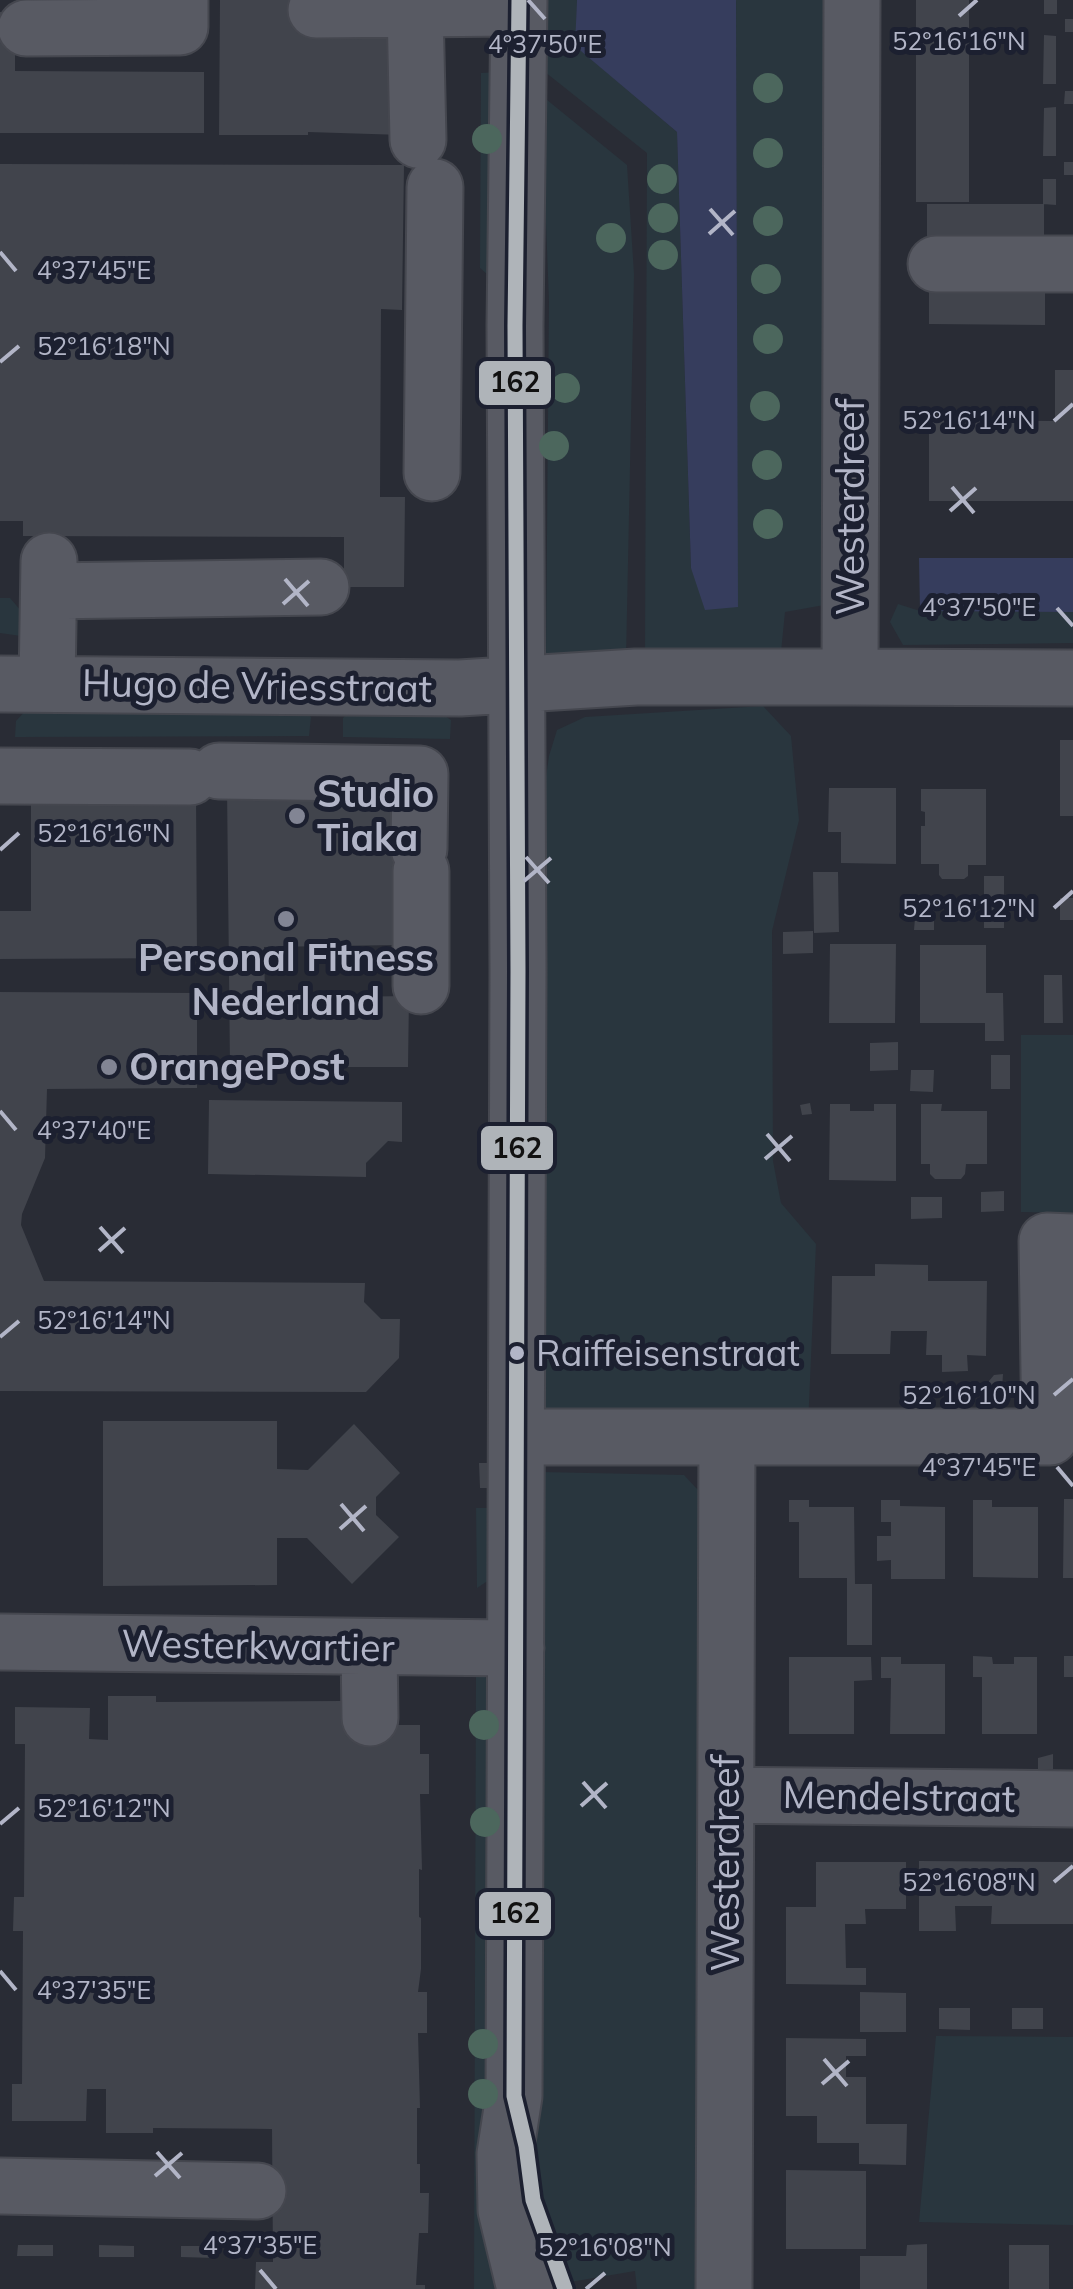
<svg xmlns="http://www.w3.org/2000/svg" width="1073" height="2289" font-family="Mulish,sans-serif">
<rect width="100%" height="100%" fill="#292c35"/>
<path fill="#29363e" d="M545,0H577L576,46L677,132L691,568L737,607L736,0H829L830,604L785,612L781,652L645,656L647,153L545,72Z
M500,72L495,273L487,274L480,268L481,73Z
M541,95L627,165L634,274L626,659L546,654L549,301Z
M0,598H10L22,612L21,636L0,633Z
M898,604L920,611L1073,612V643L903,645L890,622Z
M763,706L791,736L799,820L772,931L773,1161L781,1203L816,1244L808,1426L535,1420L544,1333L539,1023L540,819L549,756L557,730L585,717Z
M26,710L305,712L311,717L309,736L15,737L16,721Z
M350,711L442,714L451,720L450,739L343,737V718Z
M1021,1035H1073V1213L1021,1212Z
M541,1472L684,1475L711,1504L706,2289H637L635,2271L529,2289Z
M476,1508H489L488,1555L492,1578L477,1588Z
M476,1670L490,1681L516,2289H474Z
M936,2036L1073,2037V2225L919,2222Z"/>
<path fill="#363d5d" d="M577,0H736L738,607L705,610L691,568L677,132L575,46Z
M919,558H1073V612L920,611Z"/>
<path fill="#41444c" d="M220,0H309L404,22L403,135L308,132V135H219Z
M916,0H969V202H916Z
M1044,0H1057V14H1044Z
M0,12H15V71L204,72V133H0Z
M1065,19H1073V32H1065Z
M1044,35L1056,36V84H1043Z
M1065,91H1073V104H1064Z
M1056,107V156H1043L1044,108Z
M1064,162H1073V175H1064Z
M0,164L404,165L402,310L381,309L380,497H405L404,587H344V537L23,536V521H0Z
M1043,179H1056V205L1043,204Z
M927,204H1044V241H927Z
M929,289H1045V325L929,324Z
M1055,370H1073V501H929V420L1055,421Z
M1060,740H1073V816H1060Z
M396,785L398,945L264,947L265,998L409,996L408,1067H230L227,787Z
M829,788H896V864L841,863V832H828Z
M921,789H986V865H968V876L964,879H942L939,875V864H921V826H925V812L921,811Z
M31,792H196L197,958L0,959V911H31Z
M813,872H838L839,932L814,933Z
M984,876H1004V928H984Z
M1060,898H1073V920H1060Z
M916,906L934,915V930H914Z
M813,931V953L783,954V932Z
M830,944H896L895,1023H829Z
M920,945H986V993H1003L1004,1041H985V1023H920Z
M1044,975H1062L1063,1023H1044Z
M0,992L197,993V1088L47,1089L45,1158L22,1214L21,1225L44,1281L365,1283L364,1302L381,1319H400L399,1358L366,1392L0,1391Z
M898,1042V1070L870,1071V1043Z
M991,1055H1010V1089H991Z
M911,1070H934L933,1092L910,1091Z
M209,1100L402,1102V1142L388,1141L366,1163V1177L208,1174Z
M810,1103L812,1114L802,1115L800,1105Z
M830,1104H850V1111H874V1104H896V1181L829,1180Z
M921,1104H942L941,1111H987V1164H966L965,1174L961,1179H935L930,1174V1164H921Z
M1004,1191V1211L981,1212V1192Z
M911,1197H942V1218L911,1219Z
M875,1264L928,1265V1281H987L986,1356L967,1355L968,1371L942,1372V1355H926L927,1331H891L890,1354H831L832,1276H875Z
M545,1337H555L554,1360H544Z
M1003,1374L1002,1389H988L989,1381L994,1375Z
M103,1421H277V1469L308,1470L354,1424L400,1473L376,1497V1515L399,1537L352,1584L307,1538H277V1585L103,1586Z
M479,1463H490V1488H480Z
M1064,1499H1073V1578H1063Z
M789,1500H809V1507H854L855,1584H872V1645H847V1578H799V1522H789Z
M881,1500H900V1506L945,1507V1579H891V1560L877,1561V1536H891V1522H881Z
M973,1500H992V1507H1038V1578L973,1577Z
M973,1656L992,1657L993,1664H1014V1657H1037V1734H982V1677H973Z
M1064,1656H1073V1677H1064Z
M789,1657H871L872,1680L854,1681V1734H789Z
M881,1657H901V1664H945V1734H890L891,1678H881Z
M108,1696H156V1702L342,1701V1725H420V1754H429V1794H420L422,1870L419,1869V1917L421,1918V1969L418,1992H427V2033H418L420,2108H417V2164H420V2193H429L428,2233H419L416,2285H425V2289H255L256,2262H273L272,2129L153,2128V2133H106V2089H87L86,2121H12V2084H22L23,1931H13L14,1897H24L25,1744H15V1707L90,1708L89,1739L108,1740Z
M1053,1754V1769H1038V1758Z
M919,1861L1073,1862V1924H991L992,1906H955L956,1931H919Z
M816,1862H906V1909H865L866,1924H845L846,1968H866V1985L786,1984V1907H816Z
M860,1992L906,1993V2032H860Z
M939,2008H970V2030L939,2029Z
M1012,2008H1043V2029H1012Z
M786,2038L866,2039V2056H846V2077H866V2124H907L906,2165L859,2164V2143H817V2116H786Z
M786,2170L866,2171V2249H786Z
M927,2244V2289H860V2256H906L907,2245Z
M18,2245H53V2256H17Z
M99,2245L134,2246V2257H99Z
M1009,2245H1049V2289H1009Z
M181,2246H216L215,2258L181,2257Z"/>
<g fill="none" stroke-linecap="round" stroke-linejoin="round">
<defs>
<path id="minor" d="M519,0L515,326L518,971L514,2096L505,2154L506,2210L525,2289
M415,9L418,140
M316,10L518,8
M26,28L180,27V0
M936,264H1073
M432,473L435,187
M49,591L321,587
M850,677L1073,678
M0,684L460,688L636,677H850L852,0
M47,684L49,561
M219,771L420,774L419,849
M0,776L190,777
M421,871V986
M517,1437H1050L1047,1241L1073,1242
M0,1642L516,1648
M369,1647L370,1718
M726,1795L1073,1799
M0,2186L258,2191
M724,2289L727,1437"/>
</defs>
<use href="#minor" stroke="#45474f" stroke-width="59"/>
<use href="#minor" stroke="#585a63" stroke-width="55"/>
<defs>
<path id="bus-1" d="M519,0L515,326L518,971L514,2096L526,2146L533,2200L565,2289"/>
</defs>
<use href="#bus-1" stroke="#1c2030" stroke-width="22"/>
<use href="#bus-1" stroke="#afb4b9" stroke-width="15"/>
</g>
<g fill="#4c675d">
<circle cx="768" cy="88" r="15"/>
<circle cx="487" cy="139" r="15"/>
<circle cx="768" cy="153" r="15"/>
<circle cx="662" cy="179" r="15"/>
<circle cx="663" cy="218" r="15"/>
<circle cx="768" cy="221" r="15"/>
<circle cx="611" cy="238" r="15"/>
<circle cx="663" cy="255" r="15"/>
<circle cx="766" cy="279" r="15"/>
<circle cx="768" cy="339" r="15"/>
<circle cx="565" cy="388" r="15"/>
<circle cx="765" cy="406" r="15"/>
<circle cx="554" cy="446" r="15"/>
<circle cx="767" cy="465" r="15"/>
<circle cx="768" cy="524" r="15"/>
<circle cx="484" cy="1725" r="15"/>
<circle cx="485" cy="1822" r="15"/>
<circle cx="483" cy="2044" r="15"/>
<circle cx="483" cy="2094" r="15"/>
</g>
<path fill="none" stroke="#b2b5c7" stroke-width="4" d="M528,0L545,19M959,16L977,0M710,209L733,235M709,234L735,211M0,252L16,271M0,362L19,346M1054,421L1073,404M952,487L974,513M950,511L976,488M285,579L308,606M283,604L309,581M1057,608L1073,626M0,850L19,833M526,857L549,883M524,881L551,858M1054,908L1073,891M0,1111L16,1130M767,1134L790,1161M765,1159L792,1136M100,1227L123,1253M99,1251L125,1228M0,1337L19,1321M1054,1395L1073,1379M1057,1467L1073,1486M341,1504L364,1531M340,1529L366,1506M583,1782L606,1808M581,1806L607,1783M0,1824L19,1808M1054,1882L1073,1866M0,1971L16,1990M824,2059L847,2086M822,2084L849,2061M157,2152L180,2178M155,2176L182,2153M260,2270L276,2289M586,2289L605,2273"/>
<g fill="#828594" stroke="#1c2030" stroke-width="4">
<circle cx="297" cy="816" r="10"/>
<circle cx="286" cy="919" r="10"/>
<circle cx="109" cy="1067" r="10"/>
</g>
<circle fill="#b2b5c7" stroke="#1c2030" stroke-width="4" cx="517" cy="1353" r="9"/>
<g text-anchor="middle" stroke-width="10" stroke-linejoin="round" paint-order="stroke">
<g font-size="36" fill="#b2b5c7" stroke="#1c2030" text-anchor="start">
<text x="536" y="1366">Raiffeisenstraat</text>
</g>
<g font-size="38" fill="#b2b5c7" stroke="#1c2030">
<text transform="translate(851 507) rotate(-90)" y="13">Westerdreef</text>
<text transform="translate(257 686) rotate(1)" y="13">Hugo de Vriesstraat</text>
<text transform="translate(258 1646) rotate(1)" y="13">Westerkwartier</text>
<text transform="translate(899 1797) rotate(1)" y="13">Mendelstraat</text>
<text transform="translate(726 1863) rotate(-90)" y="13">Westerdreef</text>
</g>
<g font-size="38" font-weight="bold" fill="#b2b5c7" stroke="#1c2030" text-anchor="start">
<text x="317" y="807">Studio<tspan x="317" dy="44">Tiaka</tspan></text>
<text x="286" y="971" text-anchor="middle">Personal Fitness<tspan x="286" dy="44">Nederland</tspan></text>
<text x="129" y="1080">OrangePost</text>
</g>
</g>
<g font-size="25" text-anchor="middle" fill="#b2b5c7" stroke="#1c2030" stroke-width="10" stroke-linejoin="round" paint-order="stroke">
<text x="959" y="50">52°16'16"N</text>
<text x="545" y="53">4°37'50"E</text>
<text x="94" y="279">4°37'45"E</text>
<text x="104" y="355">52°16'18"N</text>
<text x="969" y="429">52°16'14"N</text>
<text x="979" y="616">4°37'50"E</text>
<text x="104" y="842">52°16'16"N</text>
<text x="969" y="917">52°16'12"N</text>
<text x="94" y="1139">4°37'40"E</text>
<text x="104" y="1329">52°16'14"N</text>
<text x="969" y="1404">52°16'10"N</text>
<text x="979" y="1476">4°37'45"E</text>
<text x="104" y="1817">52°16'12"N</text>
<text x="969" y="1891">52°16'08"N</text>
<text x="94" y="1999">4°37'35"E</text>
<text x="260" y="2254">4°37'35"E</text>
<text x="605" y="2256">52°16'08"N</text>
</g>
<g stroke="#1c2030" stroke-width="4">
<rect x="477" y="359" width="76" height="48" rx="10" fill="#afb4b9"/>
<rect x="479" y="1124" width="76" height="48" rx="10" fill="#afb4b9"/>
<rect x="477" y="1890" width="76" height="48" rx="10" fill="#afb4b9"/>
</g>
<g font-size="28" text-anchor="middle" font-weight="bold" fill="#111">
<text x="515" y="392">162</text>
<text x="517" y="1158">162</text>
<text x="515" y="1923">162</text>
</g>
</svg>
